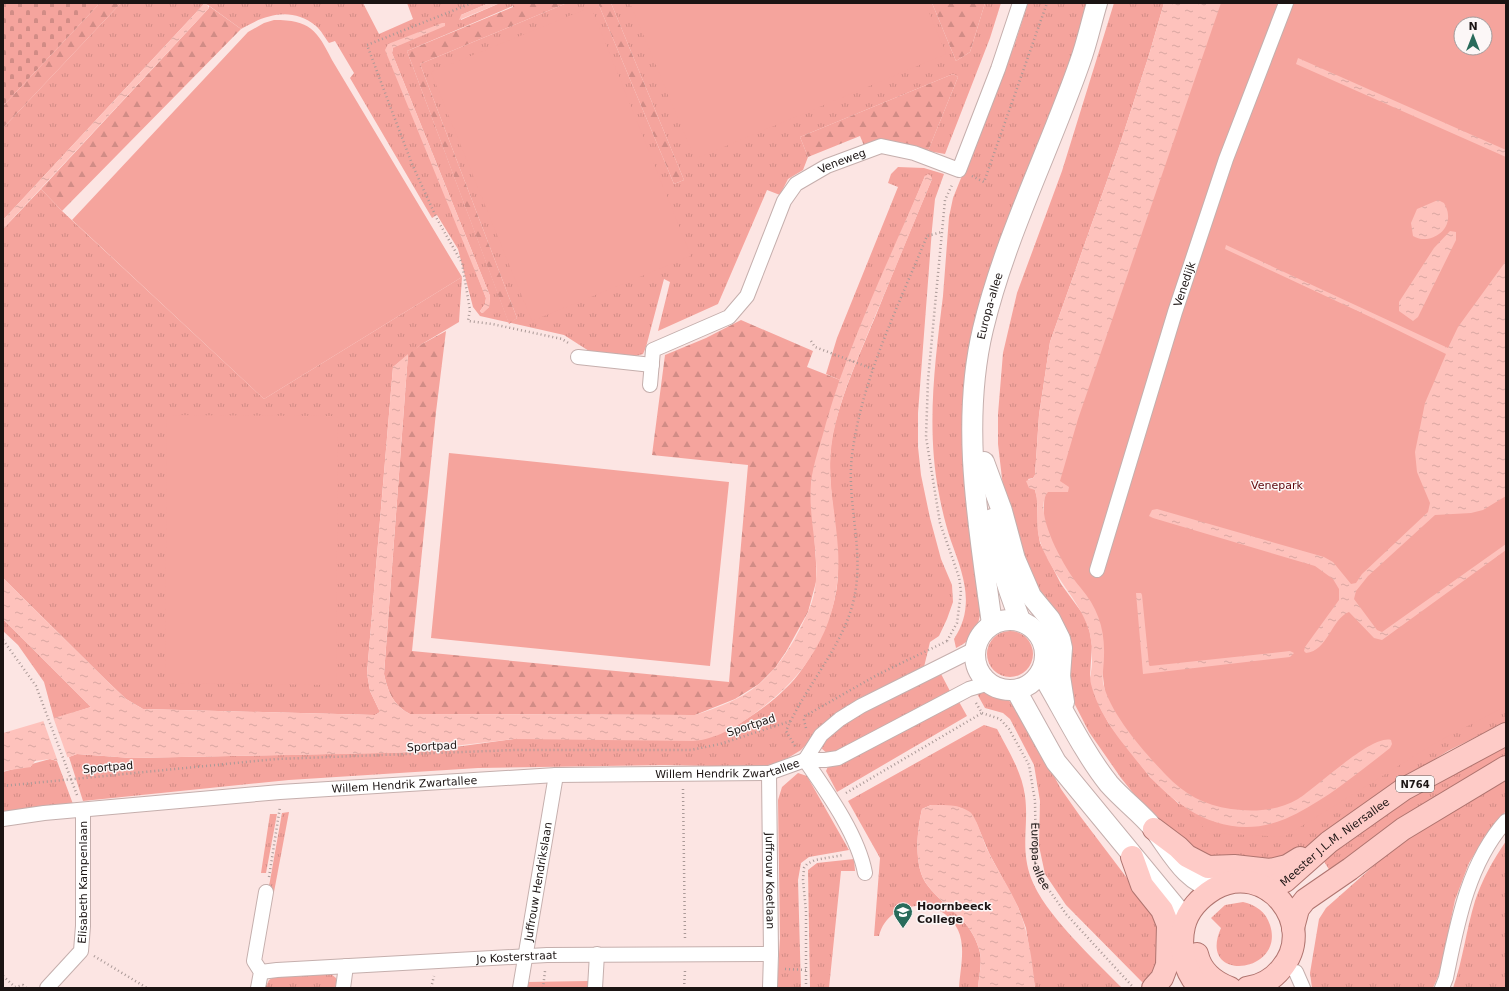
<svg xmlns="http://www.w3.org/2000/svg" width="1509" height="991" font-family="'DejaVu Sans',sans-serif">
<defs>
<pattern id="grass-tufts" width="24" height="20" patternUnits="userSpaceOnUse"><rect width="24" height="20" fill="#f5a49d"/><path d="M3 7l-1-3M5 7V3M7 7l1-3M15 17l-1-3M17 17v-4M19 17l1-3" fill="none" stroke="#d18c86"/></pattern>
<pattern id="forest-firs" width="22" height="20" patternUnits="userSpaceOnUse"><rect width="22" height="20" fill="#f5a49d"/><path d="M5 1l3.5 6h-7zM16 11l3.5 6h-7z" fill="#d18c86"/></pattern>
<pattern id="cemetery-stones" width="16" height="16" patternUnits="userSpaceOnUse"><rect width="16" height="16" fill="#f5a49d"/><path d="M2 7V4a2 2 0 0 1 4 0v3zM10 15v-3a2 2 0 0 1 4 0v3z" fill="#d18c86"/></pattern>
<pattern id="water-ripples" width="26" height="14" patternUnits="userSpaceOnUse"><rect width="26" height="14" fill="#fec2bc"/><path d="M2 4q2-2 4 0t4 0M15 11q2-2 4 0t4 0" fill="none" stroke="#d9a6a1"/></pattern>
</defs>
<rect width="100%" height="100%" fill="#fce5e3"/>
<path fill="url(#grass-tufts)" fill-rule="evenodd" d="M121,3H363L379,34L413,19L407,3H489L461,15V20L500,3H512L513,6L407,51L509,323L517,318L420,64L567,3H598L674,184L684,180L611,3H932L956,61L970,52L985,3H1001L990,38L945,154L928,151L958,77L953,74L800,137L808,157L803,170L788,179L780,195L767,190L718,304L658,331L670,282L664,279L646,347L643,354L636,356L589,351L564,335L480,316L473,307L458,249L437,215L432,218L350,78L354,73L335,41L329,43C325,38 321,30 316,26C291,6 265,15 241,29L208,5L204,4L3,220V128ZM388,44L393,48L392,53L490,296L489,307L482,313L480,311L485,304L486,298Z
M1028,3H1089L1069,66L982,295L981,610C977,630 975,639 956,648L954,639C976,606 963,574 951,541C946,526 942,510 939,494C926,428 935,361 943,296C945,270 947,243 949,217L953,198L1014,46Z
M1114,3H1164L1149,55L1120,144L1050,342L1039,415L1035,475L1033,478L1028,479L1035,490L1037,498L1038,531L1040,543L1061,584L1085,617L1090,633L1092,646L1090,675L1100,707L1109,724L1150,777L1180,805L1104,685V645L1047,522L1044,510L1045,501L1506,682V722L1448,751L1417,770L1387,788L1304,850L1284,860L1217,859L1194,850L1142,804L1121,778L1089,732L1070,695L1005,504L998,444V414L1003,353L1017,293L1062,171Z
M898,167L924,168L944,174L935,199L932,229L918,413V447L921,475L930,518L941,559L952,585L953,602L947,619L939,636L930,642L924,667L858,699L827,723L801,750L788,758L774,764L757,767L665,765L478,768L289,780L83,801L69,757L77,754L131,758L419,752L514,739L734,727C752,716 770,704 785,689C798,677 807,663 815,647C834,612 841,588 837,548C834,505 824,466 835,424C845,386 861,351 876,315C894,270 913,224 932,179L925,176L840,380L826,374L837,338L898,187L888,183L891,174Z
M41,189L62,211L264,399L462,277L459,322L422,344L393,367L367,673L370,691L380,712L375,715L143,709L126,699L106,680L3,578V229Z
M3,619L91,707L54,719L44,682L18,645L3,631Z
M987 654a23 23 0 1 1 46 0a23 23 0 1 1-46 0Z
M940,672L951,693L848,746L828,754L821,748L828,736L868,709Z
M976,692C991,692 1004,696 1016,706L1061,789L1080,816L1158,919L1157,967L1144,984L1066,905L1045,874L1039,846L1040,801L1034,765L1010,719L1003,713L985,708Z
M958,700L967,716L837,792L826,771L829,764Z
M984,725L997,729C1008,750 1022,772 1025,796C1029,825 1020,848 1031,878C1044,914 1094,959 1122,988H1035L1026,928L1018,907L989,853L976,822L959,807L931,805L922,809C917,830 913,868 928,886C946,909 970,918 979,949C983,961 979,975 978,988H959C960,970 966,947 958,930C943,896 888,898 879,936H874L880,858L848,801Z
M1506,739V756L1330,871L1323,860L1364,827L1409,797Z
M50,759L57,761L73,804L3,813V772Z
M798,773L807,776L849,850L809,857L801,863L798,880L801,988H777L780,938L778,800L782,787Z
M1506,779V811L1487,834L1469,863L1455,900L1440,972L1433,988H1312L1310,973L1319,919L1326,908L1397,845L1434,821Z
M289,812L274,892H268L282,813Z
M270,814H277L266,873H261Z
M1506,841V988H1453C1463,960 1466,930 1475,901C1482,880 1493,860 1506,841Z
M854,859L855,871H841L829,988H810L808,870L817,863Z
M1243,902C1256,905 1266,912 1270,925C1286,974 1196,984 1221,928L1211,918L1225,905Z
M331,974L336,978L337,988H265L269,980L274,977Z"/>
<path fill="url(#forest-firs)" d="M100,3H121L3,128V106Z
M512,3H567L420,64L517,318L509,324L407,51L513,7Z
M598,3H611L684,180L674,184Z
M932,3H985L970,52L956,61Z
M209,6L241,29L62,211L41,189L209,8Z
M953,74L958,77L928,151C901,142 892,141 865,148L860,136L808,157L800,137Z
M741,320L813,351L807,367L840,380L818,454L811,483L816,563V582L808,612L787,650L775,668L759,684L735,699L695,715L410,714C393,705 388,692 384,674L408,354L422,344L446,331L436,412L412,651L729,682L748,465L652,455L665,355L706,338Z"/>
<path fill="url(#cemetery-stones)" d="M3,3H100L3,106Z"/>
<path fill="#f5a49d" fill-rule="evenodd" d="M630,3H925L946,54L695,159Z
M1183,3H1506V706L1437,742L1284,837L1208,833L1107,710L1097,626L1043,528L1045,483ZM1461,24H1485V48H1461Z
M591,7L691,256L532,321L431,72Z
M274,20C310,20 317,30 332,60L462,277L264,399L72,220L248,32L264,23Z
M167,415L338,416L336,685L165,683Z
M449,453L729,482L710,666L431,638Z
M589,981V988H526L527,982Z"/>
<path fill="url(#water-ripples)" d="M206,3L209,8L3,229V220L204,4Z
M489,3H500L459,20L461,15Z
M1164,3H1221L1078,419L1060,481L1069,487L1068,492H1048C1031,511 1066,571 1080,587C1098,608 1105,629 1104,656C1104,665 1102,675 1103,683C1110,714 1145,753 1166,775C1184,794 1204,805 1231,809C1254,812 1278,811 1298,799C1316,788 1372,734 1391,740L1392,744L1390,748C1358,773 1322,803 1285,819C1228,843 1176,810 1141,766C1121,741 1099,716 1091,684C1089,677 1092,670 1092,663C1092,652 1092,641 1089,630C1079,599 1052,576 1041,544C1034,526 1040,508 1035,490L1029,488L1026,481L1033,478L1035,475L1039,415L1050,342L1120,144L1149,55Z
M442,23H445V26L393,48L392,53L490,296L489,307L483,313L480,311L485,304L486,298L385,50L388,44Z
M1298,58L1506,150V157L1296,64Z
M928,174L931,176L932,179C912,227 893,274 873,321C859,356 843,390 835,426C824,473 835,503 838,549C842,612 817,664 768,703C747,720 721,739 693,741L514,739L393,753L131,758L77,754L57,761L50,759L35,761L31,767L3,771V733L91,707L3,619V578L106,680L126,699L143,709L375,715L380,712L370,691L367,673L393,367L408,354L384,674C388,692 393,705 410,714L695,715C717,708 742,699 759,684C781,666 797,637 808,612C827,571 807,526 811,483C813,463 821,443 826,423C850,339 891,256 925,176Z
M1438,200L1444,203C1446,207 1448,211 1448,215C1450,233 1427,245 1413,236L1411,223L1417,209Z
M1450,231L1456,232V240L1418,317L1413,321L1399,311V302L1434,248Z
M1226,245L1448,348L1458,327L1506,261V496L1483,510L1471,513L1435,515L1368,576L1356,591L1354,599L1377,630L1382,632L1506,544V550L1382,640L1374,638L1349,612C1331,619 1328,651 1306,653L1304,651L1305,647L1339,600V589L1333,579L1315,566L1153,518L1149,516L1152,510L1157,509L1324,557L1333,562L1351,584L1356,583L1362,574L1428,512L1430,503L1417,472L1415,452L1425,403L1446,354L1379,321L1225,249Z
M1136,593H1141L1142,595L1149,665L1150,666L1290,651L1294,653L1290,657L1143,674Z
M931,805C944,805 959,804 970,812C977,818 983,841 988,851C997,870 1010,888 1018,907C1029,934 1032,960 1035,988H978C979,975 983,961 979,949C970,918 946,909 928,886C913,868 917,830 922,809Z"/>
<path fill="#fce5e3" d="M53,717L68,759L58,762L43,720Z"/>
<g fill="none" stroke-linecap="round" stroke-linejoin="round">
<defs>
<g id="street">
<path d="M578,357L652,365"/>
<path id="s2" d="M650,385L653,350L729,317L747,296L784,201L796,184L827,166L881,146L914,153L959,170L998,69L1020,3"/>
<path id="s3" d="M1097,570L1175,312L1226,159L1286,3"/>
<path d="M805,760L821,735L840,719L861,706L975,649"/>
<path d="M805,760C827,792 858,835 865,873"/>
<path id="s4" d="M769,773L771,954L770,988"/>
<path id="s5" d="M3,819L44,813L280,792L556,775L769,773L805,760H825L838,758L969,689L989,683"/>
<path id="s6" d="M261,972L277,970L547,955L771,954"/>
<path d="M1296,972L1303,988"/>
<path id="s7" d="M47,988L81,951L83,926V810"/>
<path d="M258,988L261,972L254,961L266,892"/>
<path d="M343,988L346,966"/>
<path id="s8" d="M520,988L556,775"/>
<path d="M595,988L597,954"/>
<path d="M1442,988L1446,978C1457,924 1468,863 1506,821"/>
</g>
<g id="secondary">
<path d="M984,462L1002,511L1015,559L1031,596L1050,619L1060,639L1062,648L1060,676L1064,702"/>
<path d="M992,519C996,554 1007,587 1020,620"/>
<circle cx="1010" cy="655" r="35"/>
<path id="s9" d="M992,624C979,528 960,425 983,329C1005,237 1049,151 1080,62C1087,43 1091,23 1097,3"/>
<path d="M1041,672C1062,707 1084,753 1109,784C1123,800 1141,813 1154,829C1171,851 1186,883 1216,888"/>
<path d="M1016,690L1056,762L1182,915L1184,925"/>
</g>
<g id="primary">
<path d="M1154,829L1178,847L1187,856L1208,867L1234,866L1270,870L1287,866L1300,858"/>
<path d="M1132,857L1142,885L1162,910L1168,925L1167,965L1162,978L1153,988"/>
<path id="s10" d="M1267,889L1285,881L1329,842L1404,789L1506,734"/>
<path d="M1293,928L1298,909L1305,900L1350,869L1403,829L1506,767"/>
<path d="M1197,954C1201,972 1214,982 1230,988"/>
<path d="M1200,988C1184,972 1179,947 1184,926C1188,910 1201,897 1214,889C1265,859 1319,925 1281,969C1272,980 1261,986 1247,988"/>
</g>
</defs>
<use href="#street" stroke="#c5afad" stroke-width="16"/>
<use href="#secondary" stroke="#c5afad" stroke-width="22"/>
<use href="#primary" stroke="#af746f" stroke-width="24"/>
<g stroke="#aa9997" stroke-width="2.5" stroke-dasharray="1 3" stroke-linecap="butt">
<path d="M472,3L367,45L412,164L437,219L462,263L470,310L468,321L492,324L562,339L570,344"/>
<path d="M972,176L984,182L1047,3"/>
<path d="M811,341L815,347L873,369"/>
<path d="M3,640L36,686L77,795"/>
<path d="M947,641L957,623L961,592L959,577L940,523L926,437L928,380L938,274L945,200L952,185"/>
<path d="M976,703L982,713"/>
<path id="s1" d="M982,713L1000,719L1009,729L1029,765L1035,801L1036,865L1042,880L1066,914L1133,987"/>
<path d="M806,728L804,720L805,716L877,675L947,641"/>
<path d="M795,746L786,731C805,687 841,649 853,603C866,552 846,506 852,455C862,378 898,307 927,236L942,232"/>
<path d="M3,786L276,759L515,750H691L720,744L791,721"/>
<path d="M683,789L685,940"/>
<path d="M846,793L982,713"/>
<path d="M269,877L280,807"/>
<path d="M94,956L147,988"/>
<path d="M785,969L807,970"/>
<path d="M3,976L15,987L23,985L26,988"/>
<path d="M431,988L434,976"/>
<path d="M543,988L545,971"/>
<path d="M684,988L685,971"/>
<path d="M806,988V911L803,880L804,868L807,864L815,860L843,855"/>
</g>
<use href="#street" stroke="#fff" stroke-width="14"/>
<use href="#secondary" stroke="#fff" stroke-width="20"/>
<use href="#primary" stroke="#fecbc7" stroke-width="22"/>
</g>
<defs>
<symbol id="university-pin" viewBox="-11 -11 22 30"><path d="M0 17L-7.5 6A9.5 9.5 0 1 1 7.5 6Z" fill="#296b5b" stroke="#fcf7f7"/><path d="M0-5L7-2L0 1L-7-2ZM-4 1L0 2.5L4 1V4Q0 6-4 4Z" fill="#fff"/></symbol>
</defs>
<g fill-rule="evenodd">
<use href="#university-pin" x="892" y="901" width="22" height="30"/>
</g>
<g text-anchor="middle" stroke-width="3" stroke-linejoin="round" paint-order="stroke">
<rect fill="#fcf7f7" stroke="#5e5857" stroke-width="1" x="1396" y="776" width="38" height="16" rx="3"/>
<g font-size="10" font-weight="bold" fill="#1b1413">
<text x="1415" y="788">N764</text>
</g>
<g font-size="11" fill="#1b1413" stroke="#fcf7f7">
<text dy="4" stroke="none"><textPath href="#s2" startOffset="320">Veneweg</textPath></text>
<text dy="4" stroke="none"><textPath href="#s3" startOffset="299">Venedijk</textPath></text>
<text dy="4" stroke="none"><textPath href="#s9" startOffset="321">Europa-allee</textPath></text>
<text transform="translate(751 725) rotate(-18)" y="4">Sportpad</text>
<text transform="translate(432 746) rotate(-3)" y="4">Sportpad</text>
<text transform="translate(108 767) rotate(-5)" y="4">Sportpad</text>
<text dy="4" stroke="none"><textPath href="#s5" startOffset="727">Willem Hendrik Zwartallee</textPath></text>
<text dy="4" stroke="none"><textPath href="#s5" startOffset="403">Willem Hendrik Zwartallee</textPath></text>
<text dy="4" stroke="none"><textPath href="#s10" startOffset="83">Meester J.L.M. Niersallee</textPath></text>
<text dy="4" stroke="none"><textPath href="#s1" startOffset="166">Europa-allee</textPath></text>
<text dy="4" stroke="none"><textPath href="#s4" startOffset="108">Juffrouw Koetlaan</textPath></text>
<text dy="4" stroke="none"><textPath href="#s7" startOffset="119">Elisabeth Kampenlaan</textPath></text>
<text dy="4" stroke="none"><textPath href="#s8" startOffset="108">Juffrouw Hendrikslaan</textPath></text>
<text dy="4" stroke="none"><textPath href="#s6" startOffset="256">Jo Kosterstraat</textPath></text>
</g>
<g font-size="11" fill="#5d070d" stroke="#fcf7f7">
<text x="1277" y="489">Venepark</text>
</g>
<g font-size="11" font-weight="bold" fill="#1b1413" stroke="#fcf7f7" text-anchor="start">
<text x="917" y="910">Hoornbeeck<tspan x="917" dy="13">College</tspan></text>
</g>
</g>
<rect width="1509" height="991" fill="none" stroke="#1b1413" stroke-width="8"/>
<g transform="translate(1473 36)"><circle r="19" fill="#fcf7f7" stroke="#a29c9c"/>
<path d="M0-3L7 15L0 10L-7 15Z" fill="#296b5b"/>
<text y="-6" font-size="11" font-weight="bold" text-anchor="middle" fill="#1b1413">N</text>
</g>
</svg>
